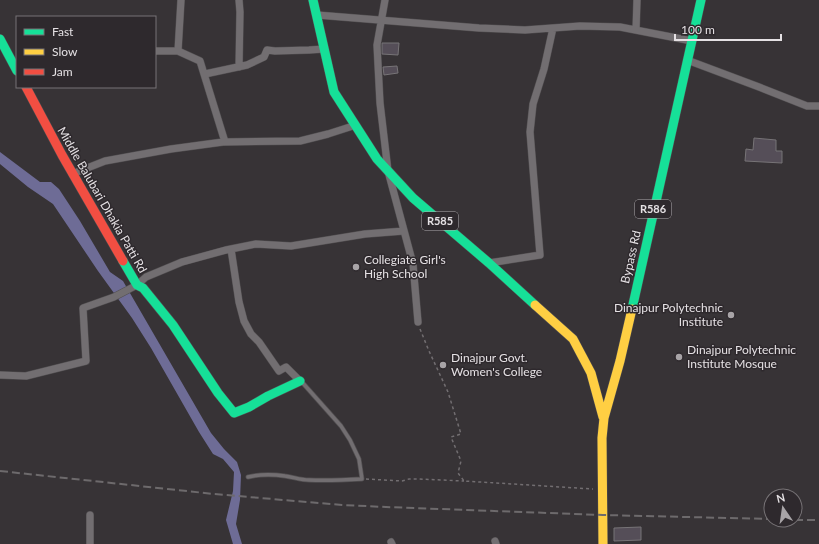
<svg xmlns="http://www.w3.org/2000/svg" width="819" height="544" font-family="Lato,sans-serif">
<rect width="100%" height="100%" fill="#373336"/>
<path fill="#6e6c96" d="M0,152L40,182H51L59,189L80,221L110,272L123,281L211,433L224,449L237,462L241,475L240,500L236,524L242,544H233L226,520L233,491L234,472L223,459L213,454L199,432L151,348L132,318L98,271L53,204L28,187L0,164Z"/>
<path fill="#554e58" stroke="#777477" d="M382,43H399L398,55L382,54Z
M397,66L398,73L384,75L383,67Z
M754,138L776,140V151H782V163L745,161L746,149L753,150Z
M641,527V540L614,541V528Z"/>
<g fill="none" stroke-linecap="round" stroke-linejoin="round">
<defs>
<path id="lane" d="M248,477C260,474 272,474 285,476C293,477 301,480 309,480C327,481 345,480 362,479L359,459L350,440L341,426L301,381"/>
<path id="street" d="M181,0L178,51L200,61L225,142
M239,0L240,12L239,67
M385,0L377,45L380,103L388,171L413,264L418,322
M317,15L479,28L525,30L580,26L620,27L692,41
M636,30L637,0
M155,51H178
M687,60L759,87L807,106H819
M205,74L247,65L264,57L267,50L275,51L309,50L324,49
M72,174L105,161L171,149L223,142L300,141L328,134L356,125
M231,249L239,302L244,321L251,334L259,342L279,371L286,367L300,381
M489,263L540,255L530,132L533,104L544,69L553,28
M0,375L26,376L86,361L83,308L114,297L137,285L146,277L182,262L226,250L256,244L291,246L365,234L404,231
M90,515V544
M495,541L496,544
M391,542L392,544"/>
<path id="fast" d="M313,0L334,92L377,159L413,198L489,263L535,305
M0,39L17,71
M123,261L137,285L143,288L173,325L218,393L234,413L249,407L268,396L300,381
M632,309L701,0"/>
<path id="slow" d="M535,305L573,339L591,373L603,417
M603,544L602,438L604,418L620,361L632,309"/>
<path id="jam" d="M26,87L62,155L123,261"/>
</defs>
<use href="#lane" stroke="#524f51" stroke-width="5"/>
<use href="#street" stroke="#524f51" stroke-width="8"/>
<use href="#fast" stroke="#524f51" stroke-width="10"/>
<use href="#slow" stroke="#524f51" stroke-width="10"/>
<use href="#jam" stroke="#524f51" stroke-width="10"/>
<path stroke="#726e71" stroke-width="1.5" stroke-dasharray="3 3" stroke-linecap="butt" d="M420,329L429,351L448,392L461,434L451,437L461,461L458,473L464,481L593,489
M366,479L402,481L409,479H418L464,481"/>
<use href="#lane" stroke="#726e71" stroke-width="3.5"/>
<use href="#street" stroke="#726e71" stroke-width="7"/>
<use href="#fast" stroke="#16e098" stroke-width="9"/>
<use href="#slow" stroke="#ffcf43" stroke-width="9"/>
<use href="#jam" stroke="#f24e42" stroke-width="9"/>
<path stroke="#6d6a6c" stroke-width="2" stroke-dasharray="8 4" stroke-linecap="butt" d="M0,471L214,494L342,505L386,507L603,515L771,519
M795,520H819"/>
</g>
<g fill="#a8a4a7" stroke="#2e292d" stroke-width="1.5">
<circle cx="356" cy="267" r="4"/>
<circle cx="731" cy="315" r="4"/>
<circle cx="679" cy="357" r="4"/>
<circle cx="443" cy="365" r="4"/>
</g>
<g text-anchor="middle" stroke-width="3" stroke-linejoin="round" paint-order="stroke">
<g fill="#2e292d" stroke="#aeaaad" stroke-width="1">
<rect x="635" y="200" width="36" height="18" rx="3"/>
<rect x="422" y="212" width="36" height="18" rx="3"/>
</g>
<g font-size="11" font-weight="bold" fill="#e5e1e4">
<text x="653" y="213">R586</text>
<text x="440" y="225">R585</text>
</g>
<g font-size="12" fill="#e5e1e4" stroke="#2e292d">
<text transform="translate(102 200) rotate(60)" y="4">Middle Balubari Dhakia Patti Rd</text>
<text transform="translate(631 257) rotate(-77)" y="4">Bypass Rd</text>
</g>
<g font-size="12" fill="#e5e1e4" stroke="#2e292d" text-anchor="start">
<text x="364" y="264">Collegiate Girl's<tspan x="364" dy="14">High School</tspan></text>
<text x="723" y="312" text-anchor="end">Dinajpur Polytechnic<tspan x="723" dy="14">Institute</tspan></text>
<text x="687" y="354">Dinajpur Polytechnic<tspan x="687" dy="14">Institute Mosque</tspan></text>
<text x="451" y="362">Dinajpur Govt.<tspan x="451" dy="14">Women's College</tspan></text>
</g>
</g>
<rect x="16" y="16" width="140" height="72" fill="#2e292d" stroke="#777376"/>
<rect x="24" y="29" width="20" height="6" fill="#16e098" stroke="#777376"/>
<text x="52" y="36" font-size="12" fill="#e5e1e4">Fast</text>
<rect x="24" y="49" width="20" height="6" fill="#ffcf43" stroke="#777376"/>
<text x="52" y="56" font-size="12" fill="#e5e1e4">Slow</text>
<rect x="24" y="69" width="20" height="6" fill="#f24e42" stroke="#777376"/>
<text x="52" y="76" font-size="12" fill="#e5e1e4">Jam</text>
<g transform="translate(783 508) rotate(347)"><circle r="19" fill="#2e292d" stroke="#777376"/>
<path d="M0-3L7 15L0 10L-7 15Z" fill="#a8a4a7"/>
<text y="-6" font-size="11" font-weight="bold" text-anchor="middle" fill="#e5e1e4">N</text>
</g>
<path d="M675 34v6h106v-6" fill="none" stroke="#e5e1e4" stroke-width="2"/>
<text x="681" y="34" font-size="12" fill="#e5e1e4" stroke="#2e292d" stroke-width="3" paint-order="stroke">100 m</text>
</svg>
